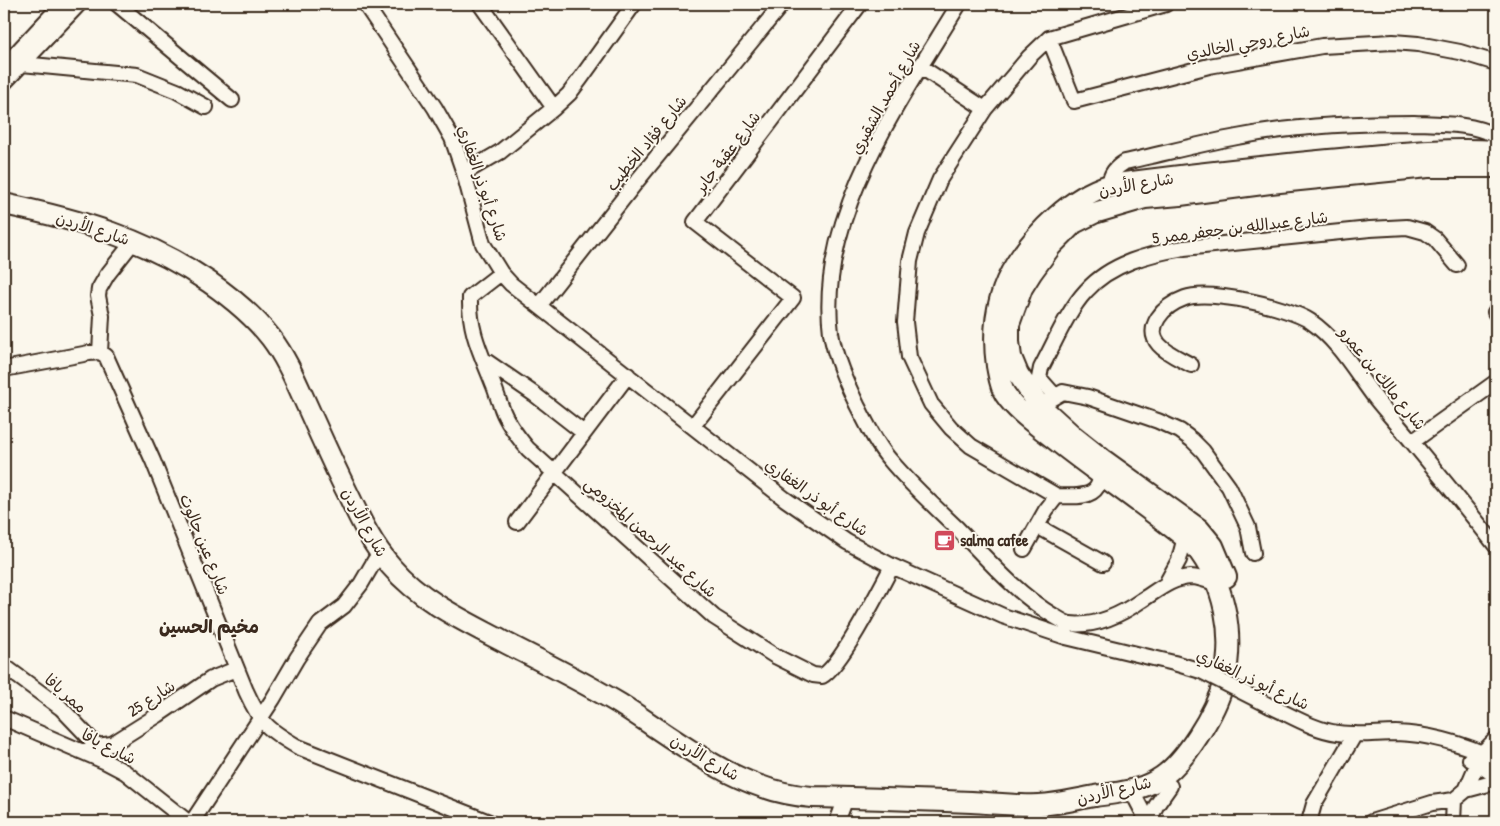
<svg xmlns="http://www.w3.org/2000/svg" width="1500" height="826" font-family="'Patrick Hand','Playpen Sans Arabic',sans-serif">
<rect width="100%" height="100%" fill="#fbf7ec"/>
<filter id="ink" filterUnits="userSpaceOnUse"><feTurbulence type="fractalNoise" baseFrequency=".02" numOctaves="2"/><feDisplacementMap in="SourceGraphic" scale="10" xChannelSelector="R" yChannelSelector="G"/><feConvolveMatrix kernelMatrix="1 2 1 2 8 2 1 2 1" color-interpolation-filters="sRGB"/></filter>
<g filter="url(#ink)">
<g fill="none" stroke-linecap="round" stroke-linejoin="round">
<defs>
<path id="minor" d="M117,4L232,100
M365,4L435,108L452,138L464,173L483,244L501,273L511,284L785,499L847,542L892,566L1003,616L1066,637L1174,663L1201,671
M480,4L554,108
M959,4C902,98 816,217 831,333C835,358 846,382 857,405C867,424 876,444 890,460C910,484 934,506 957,528C987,559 1017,594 1054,616C1059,619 1065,623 1070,624C1096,627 1122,614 1142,600C1158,590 1171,578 1191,577C1199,577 1209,581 1217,584
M1049,38L1074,101L1209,66L1322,46L1393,42L1418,44L1460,52L1496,63
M22,64L137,75L177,91L206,107
M4,66L62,4
M921,67L985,109
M4,83L79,4
M464,173L500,152L554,108L569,94L581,78L634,4
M1109,185C1111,173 1115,168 1125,162C1162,154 1199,144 1237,137C1292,126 1358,123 1414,123C1441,124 1472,123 1496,136
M501,273L470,297C469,332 481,353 493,384C496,391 498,399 501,406C506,422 517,436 528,449L714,617L775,656L813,675L822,676C841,666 880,589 892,566
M539,306L637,181L782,4
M1495,312L1496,314
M100,352L102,316L98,296L99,289L107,275L129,247
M483,359L534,394L584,433
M1191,365C1173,355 1142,344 1158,318C1165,307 1174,302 1185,298C1209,289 1289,307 1310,321C1339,341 1356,373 1376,399C1388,414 1401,428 1413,443C1441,477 1469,511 1496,546
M4,369L89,353L100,352L106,356L153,461L246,691C261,724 267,729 298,747L489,822
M1055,396L1039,378L1041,368C1054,344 1068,310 1086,291C1111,263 1149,254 1184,248L1370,229L1407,227L1425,232L1435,239L1457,265
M1049,400L1063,392L1088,397L1158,421L1180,431L1192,440L1203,451L1229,487L1248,527L1253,553
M693,426L793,298L695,222L860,4
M1412,442L1496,382
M1057,496L971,446L951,428L931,404L909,357L905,322L910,261L917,233L940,179L985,109L1029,57L1049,38L1166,4
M517,522L628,375
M1037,526L1103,563
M1024,549L1046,510L1057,496C1069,496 1090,499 1097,487C1099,484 1100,479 1101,475
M1167,582L1179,560L1185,537
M4,666L61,708L103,752
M1270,706C1292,716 1314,730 1338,733C1357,736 1377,733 1396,733C1430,734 1466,745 1496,759
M4,718L106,762L125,772L188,822
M83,752L97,746L112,744L158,715L211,679L236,669
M1470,759L1496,776
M1466,790L1482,753L1496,739
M1136,799L1148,822
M192,822L273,699L297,658L320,624L344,606L361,584L375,560
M837,822L843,806
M1149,822L1156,806L1170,786
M1309,822L1314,804L1355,734
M1371,822L1432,803L1454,800L1466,790L1496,782
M1453,822L1454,800"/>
<path id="highway" d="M4,204C79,220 145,238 209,282C232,298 254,316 271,338C287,359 297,384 308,408C321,437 334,466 348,494C360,519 372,545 391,566C421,601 464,621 504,642C543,662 582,681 620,704C680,742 738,792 812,797C865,798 918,800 971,802C993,803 1017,806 1039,805C1058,804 1077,799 1095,796C1116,793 1139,791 1157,780C1185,764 1216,712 1224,681C1235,634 1225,583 1194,545C1149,507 1099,475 1053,438C1037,425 1017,412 1005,394C1000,386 999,376 997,366C992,330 996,295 1016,264C1037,231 1071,197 1109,185C1183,175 1256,167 1329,160C1385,155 1440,147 1496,151
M1226,577L1213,546L1199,529L1102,459L1073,436L1039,405L1018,374L1011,357L1009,342V324L1022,288L1032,272L1051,246L1074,223L1094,213L1145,198L1180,195L1270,183L1428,167H1496"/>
</defs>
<use href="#minor" stroke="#3b2a1e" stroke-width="18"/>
<use href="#highway" stroke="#3b2a1e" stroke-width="24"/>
<use href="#minor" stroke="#fbf7ec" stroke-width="14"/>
<use href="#highway" stroke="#fbf7ec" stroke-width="20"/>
<defs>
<path id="minor-bridge" d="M1201,671L1270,706"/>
</defs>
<use href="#minor-bridge" stroke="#3b2a1e" stroke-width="18" stroke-linecap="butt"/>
<use href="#minor-bridge" stroke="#fbf7ec" stroke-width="14"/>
</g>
</g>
<defs>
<symbol id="cafe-square" viewBox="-11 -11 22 22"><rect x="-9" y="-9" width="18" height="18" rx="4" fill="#d1495b" stroke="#fbf7ec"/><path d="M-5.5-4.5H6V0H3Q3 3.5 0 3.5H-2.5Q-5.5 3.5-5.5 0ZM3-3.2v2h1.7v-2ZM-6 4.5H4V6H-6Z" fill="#fff"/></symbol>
</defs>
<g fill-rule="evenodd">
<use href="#cafe-square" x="932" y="528" width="25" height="25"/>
</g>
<g text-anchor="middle" stroke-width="4" stroke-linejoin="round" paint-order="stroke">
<g font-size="16" fill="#3b2a1e" stroke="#fbf7ec">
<text transform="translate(1248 42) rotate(-11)" y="6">شارع روحي الخالدي</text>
<text transform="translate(885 97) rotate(-61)" y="6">شارع أحمد الشقيري</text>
<text transform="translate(646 143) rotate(-51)" y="6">شارع فؤاد الخطيب</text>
<text transform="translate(727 152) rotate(-53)" y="6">شارع عقبة جابر</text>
<text transform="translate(483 183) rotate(71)" y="6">شارع أبو ذر الغفاري</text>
<text transform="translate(1136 184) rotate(-10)" y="6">شارع الأردن</text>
<text transform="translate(1240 227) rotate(-7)" y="6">شارع عبدالله بن جعفر ممر 5</text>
<text transform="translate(93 228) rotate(18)" y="6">شارع الأردن</text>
<text transform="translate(1383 378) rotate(51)" y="6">شارع مالك بن عمرو</text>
<text transform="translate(817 497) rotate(35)" y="6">شارع أبو ذر الغفاري</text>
<text transform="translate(365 522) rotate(61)" y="6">شارع الأردن</text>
<text transform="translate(651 537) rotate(42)" y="6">شارع عبد الرحمن المخزومي</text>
<text transform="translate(205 544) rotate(68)" y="6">شارع عين جالوت</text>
<text transform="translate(1253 679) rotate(25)" y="6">شارع أبو ذر الغفاري</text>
<text transform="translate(66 693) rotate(41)" y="6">ممر يافا</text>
<text transform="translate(151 698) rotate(-33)" y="6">شارع 25</text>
<text transform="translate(109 746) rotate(27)" y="6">شارع يافا</text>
<text transform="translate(705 757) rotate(30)" y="6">شارع الأردن</text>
<text transform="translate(1114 790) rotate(-13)" y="6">شارع الأردن</text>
</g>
<g font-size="16" font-weight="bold" fill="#3b2a1e" stroke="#fbf7ec" text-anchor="start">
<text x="960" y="546">salma cafee</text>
</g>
<g font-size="18" font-weight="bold" fill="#3b2a1e" stroke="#fbf7ec">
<text x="209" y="633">مخيم الحسين</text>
</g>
</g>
<rect width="1500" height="826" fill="none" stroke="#fbf7ec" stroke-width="20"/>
<rect x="10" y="10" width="1480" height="806" fill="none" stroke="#3b2a1e" stroke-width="2" filter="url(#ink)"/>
</svg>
